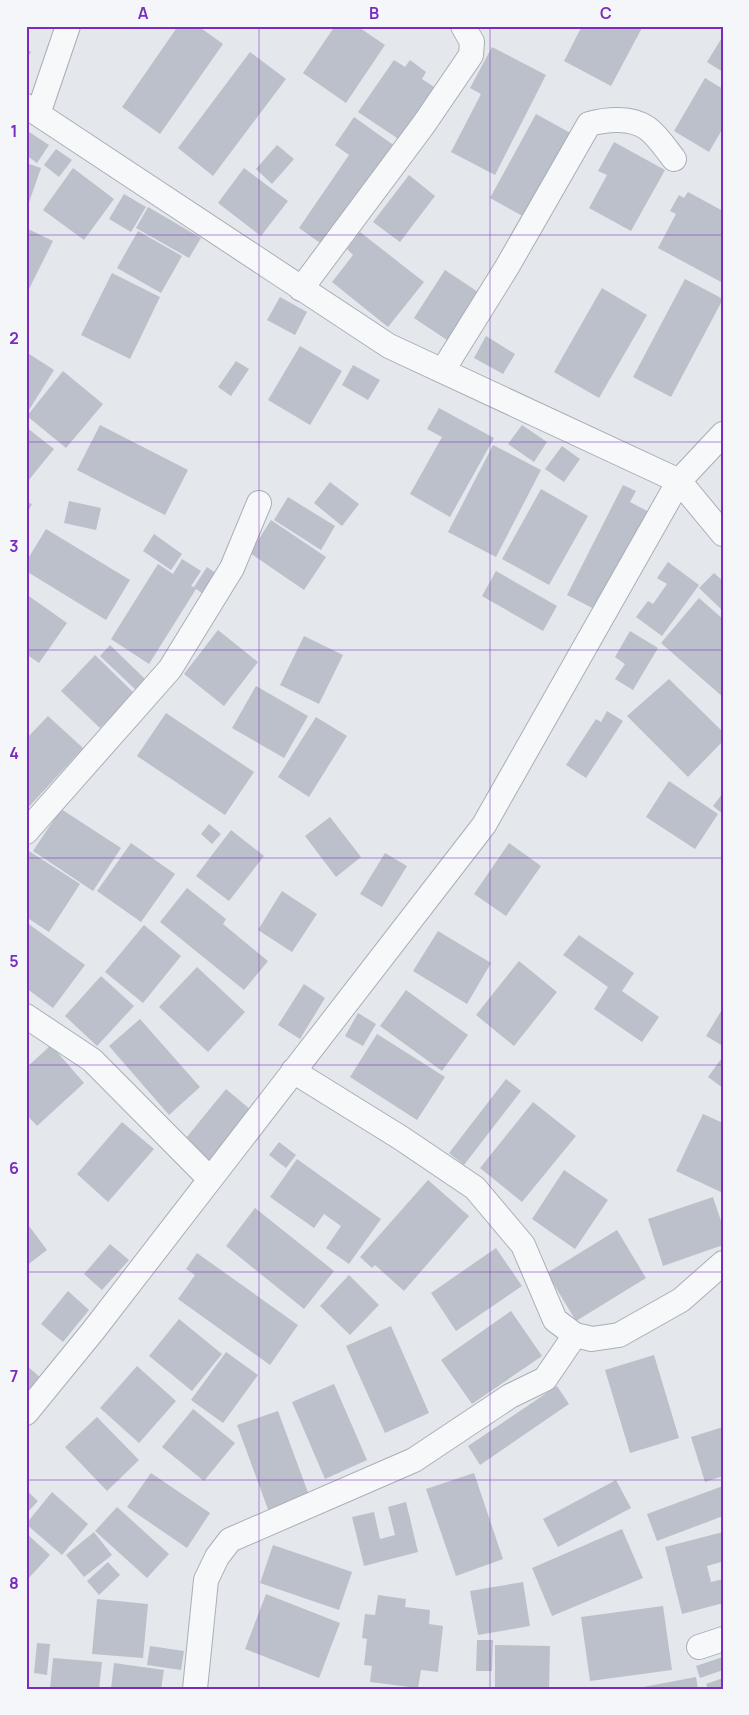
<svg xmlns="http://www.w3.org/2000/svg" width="749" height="1715" font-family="Manrope,sans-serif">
<rect width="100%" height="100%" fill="#e4e7ec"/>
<path fill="#bbc0ca" d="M178,26H198L223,44L160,134L122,107Z
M335,26H357L385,45L346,103L303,73Z
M582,26H643L611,86L564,61Z
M723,36V72L707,62Z
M492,47L546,75L495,175L451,152L481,94L470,88Z
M26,49L31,52L26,60Z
M250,52L286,79L213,176L178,148Z
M394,60L405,67L410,60L426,72L422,79L436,88L400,140L358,112Z
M705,78L723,89V128L709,152L674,131Z
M536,114L574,135L528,219L490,198Z
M354,117L399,149L330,250L299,228L349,155L335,145Z
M26,130L49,145L37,163L26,155Z
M614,142L665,170L631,231L589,208L607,175L598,171Z
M277,145L294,159L272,184L256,169Z
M56,149L72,160L59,177L44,165Z
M26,163L41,168L27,208H26Z
M73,168L114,199L84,240L43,210Z
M244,168L288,201L261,236L218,203Z
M409,175L435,196L400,242L373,222Z
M688,192L723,211V283L658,248L676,214L670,211L679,195L684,198Z
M124,194L146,207L131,232L109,219Z
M148,207L201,238L189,258L136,228Z
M26,228L53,241L26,295Z
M138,231L182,256L161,293L117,268Z
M360,232L424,282L388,327L332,282L353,255L347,249Z
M445,270L484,296L453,344L414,318Z
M112,273L160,297L130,359L81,335Z
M685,279L723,299L671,397L633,377Z
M602,288L647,315L599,398L554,372Z
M280,297L307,312L295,335L267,320Z
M486,336L515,354L503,374L474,358Z
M300,346L342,371L310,425L268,400Z
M26,352L54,370L29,410L26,408Z
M236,361L249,369L231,396L218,387Z
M353,365L380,380L368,400L342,385Z
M63,371L103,404L66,448L27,416Z
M439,408L494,438L450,517L410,494L442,437L427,429Z
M100,425L188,470L165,515L77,470Z
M522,425L547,442L534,462L508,444Z
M26,427L54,449L28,481L26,480Z
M493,445L541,470L496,557L448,532Z
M562,446L580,459L564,482L545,469Z
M330,482L359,504L342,526L314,503Z
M623,485L636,491L630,502L653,514L602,613L567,595Z
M541,489L588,516L549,585L502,559Z
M288,497L335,526L321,550L274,520Z
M69,501L101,508L96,530L64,523Z
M26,502L32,504L26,515Z
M271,520L326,557L304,590L250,553Z
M46,529L130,580L106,620L26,571V562Z
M154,534L182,554L171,570L143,551Z
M182,559L201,571L191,586L194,587L207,567L220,576L206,596L196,589L149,664L111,639L158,564L173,574Z
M668,562L699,585L662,636L636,617L648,601L653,604L667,584L657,578Z
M496,571L557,606L543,631L482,596Z
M714,573L723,581V611L699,588Z
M26,594L67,623L39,663L26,654Z
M699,598L723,619V697L661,643Z
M218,630L258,662L224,706L184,674Z
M630,631L658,648L633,690L615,679L625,664L615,657Z
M304,636L343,655L319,704L280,685Z
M110,645L147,681L137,691L100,656Z
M95,655L134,693L100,728L61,691Z
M669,679L723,732V741L688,777L627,716Z
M256,686L308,716L284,758L232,728Z
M607,711L623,721L586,778L566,765L596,719L601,722Z
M166,713L254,772L225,815L137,756Z
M48,716L83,748L26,810V739Z
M316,717L347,736L309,797L278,777Z
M669,781L718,814L695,849L646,817Z
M723,793V814L713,806Z
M61,809L121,848L93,891L33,851Z
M330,817L361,857L336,877L305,836Z
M209,824L221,834L212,844L201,834Z
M231,830L264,856L229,901L196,876Z
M131,843L175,874L141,922L97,891Z
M509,843L541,866L506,916L474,894Z
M29,851L80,884L49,932L26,917V855Z
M385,853L407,866L382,907L360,894Z
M187,888L226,919L223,924L268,961L244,990L160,922Z
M282,891L317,914L292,952L258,930Z
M26,922L85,965L53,1008L26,988Z
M144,925L181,956L143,1003L105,972Z
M438,931L491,963L467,1004L413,971Z
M579,935L634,973L622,991L659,1017L642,1042L594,1009L608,987L563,955Z
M519,961L557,992L514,1046L476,1015Z
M197,967L245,1012L208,1052L159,1007Z
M101,976L134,1006L97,1046L65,1016Z
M304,984L325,998L300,1039L278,1025Z
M406,990L468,1035L442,1071L380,1026Z
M723,1008V1046L706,1036Z
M358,1013L376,1024L363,1046L345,1036Z
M140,1019L200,1087L169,1115L109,1046Z
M377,1034L445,1077L417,1120L350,1077Z
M51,1045L84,1083L37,1126L26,1114V1068Z
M721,1059L723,1061V1088L708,1077Z
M506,1079L521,1091L464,1165L449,1153Z
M226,1089L251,1110L208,1164L182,1143Z
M533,1102L576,1136L522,1202L480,1168Z
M703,1114L723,1123V1193L676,1171Z
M122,1122L154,1149L108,1202L77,1174Z
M279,1142L296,1155L286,1168L269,1155Z
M297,1159L381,1219L349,1264L326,1248L341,1226L324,1214L314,1228L270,1197Z
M564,1170L608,1200L575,1249L532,1219Z
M428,1180L469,1216L404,1291L375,1265L372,1268L360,1257Z
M713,1197L723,1227V1245L663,1266L648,1219Z
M255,1208L334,1271L304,1309L226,1246Z
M26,1222L47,1250L26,1266Z
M617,1230L646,1278L576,1321L547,1273Z
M110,1244L129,1260L102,1290L84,1274Z
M496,1248L522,1286L456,1331L431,1293Z
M197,1253L298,1325L270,1365L178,1299L195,1275L186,1269Z
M349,1275L379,1305L350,1335L320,1306Z
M68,1291L89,1310L63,1342L41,1324Z
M511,1311L542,1356L472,1404L441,1360Z
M179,1319L222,1354L192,1391L149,1356Z
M391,1326L429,1413L385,1433L346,1346Z
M226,1352L258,1375L223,1423L191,1400Z
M654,1355L679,1438L630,1453L605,1370Z
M26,1365L42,1379L26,1398Z
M137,1366L176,1401L139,1443L100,1408Z
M334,1384L367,1460L325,1479L292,1402Z
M557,1386L569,1404L480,1465L468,1446Z
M193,1409L235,1443L204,1481L162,1447Z
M278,1411L310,1498L269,1512L237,1425Z
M97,1417L139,1460L107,1491L65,1447Z
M723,1427V1476L705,1482L691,1437Z
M151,1473L210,1513L187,1548L127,1507Z
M474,1473L503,1559L456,1576L426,1489Z
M616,1480L631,1508L558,1547L543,1519Z
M723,1486V1516L657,1541L647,1514Z
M26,1490L38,1501L26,1514Z
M52,1492L88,1524L62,1555L26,1524Z
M406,1502L418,1552L364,1566L352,1517L374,1512L380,1539L395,1535L388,1507Z
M117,1507L169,1554L147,1578L95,1531Z
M622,1529L643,1578L552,1616L532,1568Z
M94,1532L112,1555L84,1577L66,1555Z
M723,1532V1565L721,1562L707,1566L711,1582L723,1579V1603L682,1614L665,1547Z
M26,1533L50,1555L26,1581Z
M273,1545L352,1572L339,1610L260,1583Z
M108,1562L120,1575L99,1595L87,1581Z
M523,1582L530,1626L478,1635L470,1591Z
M266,1594L340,1623L319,1678L245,1649Z
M378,1595L406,1599L405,1607L430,1610L429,1624L443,1626L438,1672L421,1670L418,1688L370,1682L372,1666L364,1665L367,1639L362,1638L365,1614L375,1615Z
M97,1599L148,1604L143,1658L92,1654Z
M663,1606L672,1670L590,1681L581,1617Z
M477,1640H493L492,1671H476Z
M37,1643L50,1644L47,1675L34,1673Z
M495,1645L550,1646L549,1689H495Z
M150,1646L184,1651L181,1670L147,1665Z
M723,1657V1670L700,1678L696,1666Z
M53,1658L102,1662L99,1689H50Z
M114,1663L164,1670L161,1689H111Z
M696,1677L698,1689H638V1688Z
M723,1678V1689H708L706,1684Z"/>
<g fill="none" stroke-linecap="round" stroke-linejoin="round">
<defs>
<path id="minor" d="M26,106L389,346L679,481L723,534
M38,114L68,26
M301,289L424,124L471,55L472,42L463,26
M443,370L507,267L589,124C607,119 631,117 647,128C657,135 666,149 674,159
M26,832L170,669L232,568L259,503
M26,1016L92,1060L210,1179
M293,1071L401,1138L475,1188L523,1245L555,1320L575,1335L592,1339L619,1335L681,1300L723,1263
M26,1413L93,1331L484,825L679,481L723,434
M699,1647L723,1639
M195,1689L206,1580L217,1557L230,1540L414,1460L510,1396L545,1379L575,1335"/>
</defs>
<use href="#minor" stroke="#a9aeb7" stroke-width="26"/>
<use href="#minor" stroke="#f7f8fa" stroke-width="24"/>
</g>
<path fill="none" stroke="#7b2cbf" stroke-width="1" stroke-opacity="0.55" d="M259,26V1689M490,26V1689M26,235H723M26,442H723M26,650H723M26,858H723M26,1065H723M26,1272H723M26,1480H723"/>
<rect width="749" height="1715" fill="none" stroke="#f4f6f9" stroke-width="55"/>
<rect x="28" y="28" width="694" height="1660" fill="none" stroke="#7b2cbf" stroke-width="2"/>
<g font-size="16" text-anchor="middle" font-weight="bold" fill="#7b2cbf">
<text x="143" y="19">A</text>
<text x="374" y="19">B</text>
<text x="606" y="19">C</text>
<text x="14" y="137">1</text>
<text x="14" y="344">2</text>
<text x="14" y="552">3</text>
<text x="14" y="759">4</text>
<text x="14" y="967">5</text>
<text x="14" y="1174">6</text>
<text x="14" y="1382">7</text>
<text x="14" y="1589">8</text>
</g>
</svg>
